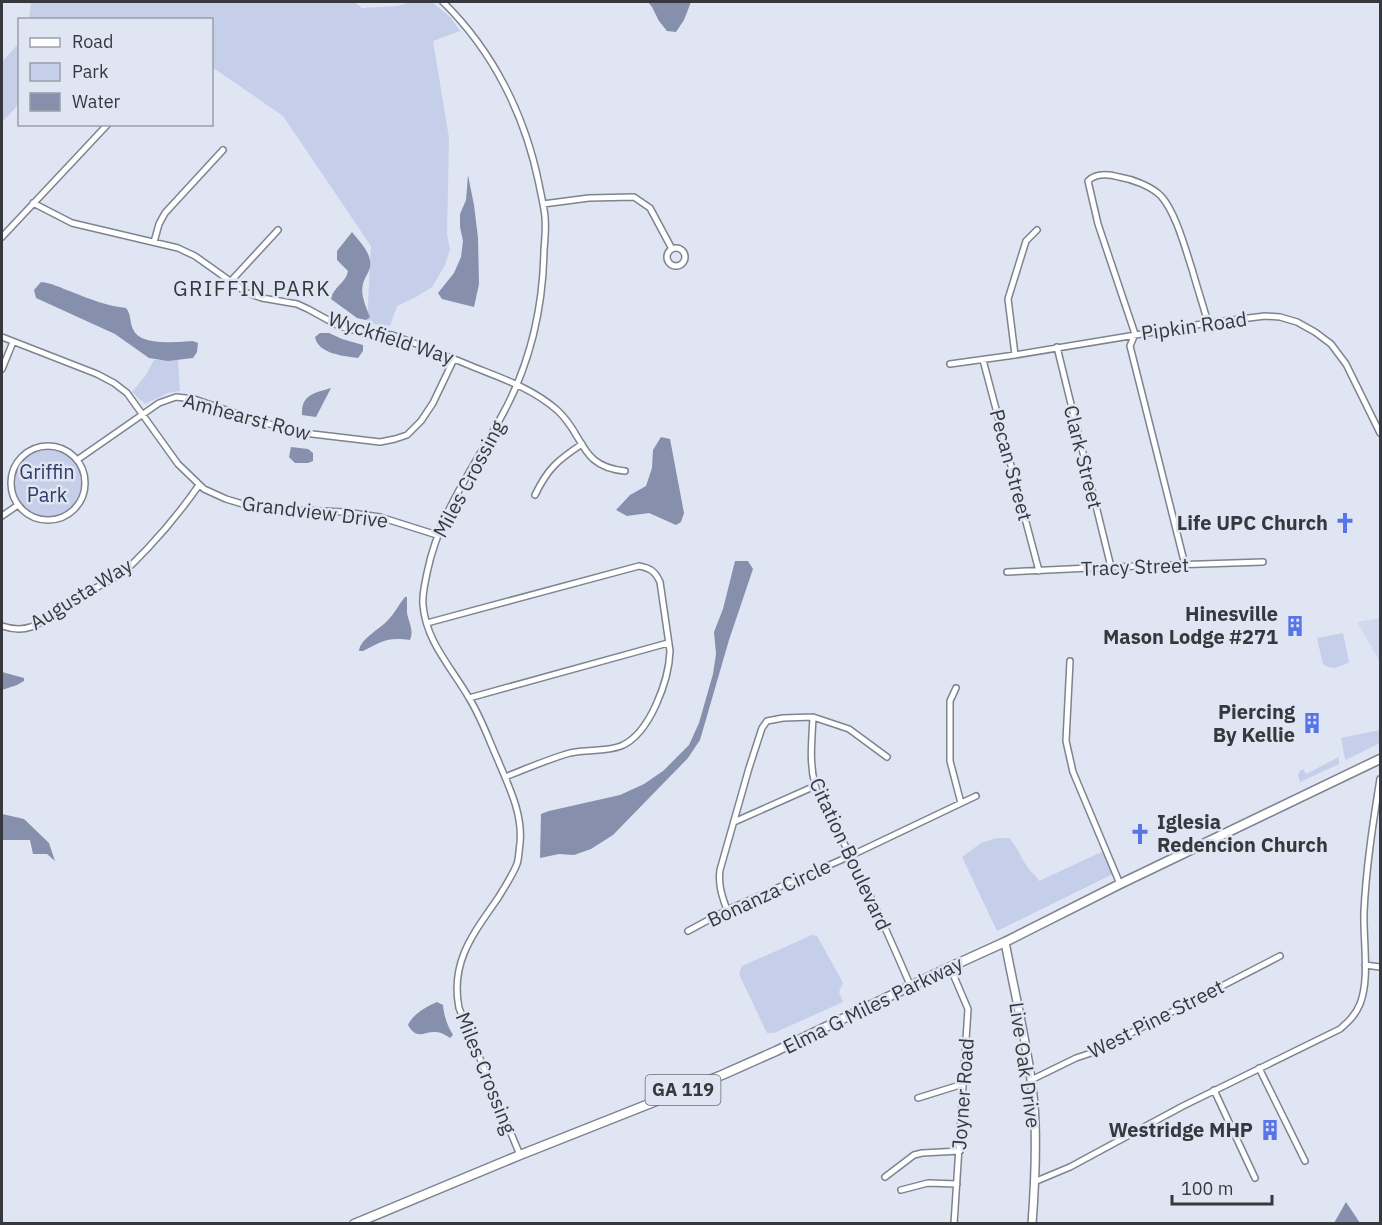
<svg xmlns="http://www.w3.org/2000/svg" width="1382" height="1225" font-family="'IBM Plex Sans',sans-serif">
<rect width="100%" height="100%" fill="#dfe5f3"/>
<path fill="#d2d9ee" d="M1380,618V662L1357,622Z"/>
<path fill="#c6cfe9" d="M31,2H354L362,8L398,6L410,2H432L450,17L460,31L433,41L449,138L447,235L450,249L445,265L432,287L416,297L397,306L390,326L367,323L371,246L283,116L212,67V20H29Z
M19,43V104L2,122V62Z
M154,360H178L180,391L168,393L145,404L132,392L146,375Z
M13 483a34 34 0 1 1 68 0a34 34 0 1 1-68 0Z
M1343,633L1349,662C1339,667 1333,671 1323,664L1317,638Z
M1380,730V743L1346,760L1345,759L1341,738Z
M1339,757V764L1300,782L1298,775L1300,771L1303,769L1306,774Z
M997,838H1009C1018,847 1021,859 1029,869C1032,873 1036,875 1039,881L1104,851L1113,874L997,931L962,857L981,843Z
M812,935L817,936L840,977L843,983L839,992L843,1002L774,1033H767L739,974L742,966Z"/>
<path fill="#8690ac" d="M648,2H691L684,20L676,32L667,31L659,21L652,7Z
M468,175L474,205L478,238L479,284L474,307L442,299L438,293L454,273L461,257L463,241L460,227V214L466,200Z
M352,232C358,240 369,250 370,261C372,270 365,275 363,284C360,294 366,307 370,317L366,320L357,318L331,299C333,287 346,283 348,271L337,260V251Z
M41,282C52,283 61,288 72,292C89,299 108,306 126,308C132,315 129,323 134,331C142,346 178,342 193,341L198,343L197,352L193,358L168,361L149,358L115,334L36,298L34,290Z
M320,333H329L342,339L363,345V351L358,358C344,356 318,354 315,337Z
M331,388L316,417L302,415C301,394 315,393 331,388Z
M661,437L670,439L684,513L681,522L676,525L649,513L627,516L616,510L630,495L646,486L652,468L653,450Z
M291,447L308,449L313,453V461L308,463H295L289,457Z
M735,561H748L753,569L729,640L700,740L688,758L613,835L591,849L574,855L559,854L540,858L541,814L549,811L620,795L644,784L663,771L689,745L699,723L713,674L716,654L714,632L723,609Z
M405,597H407C407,602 407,608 407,613C409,623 414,630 410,640C387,637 383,641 363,651H359C360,639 380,629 388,620C395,613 399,604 405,597Z
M2,672L24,678V681L17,685L2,690Z
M2,814L24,819L49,843L55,861L47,854H33L30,840H2Z
M437,1002L443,1005C444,1016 447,1025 453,1035L450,1038C447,1036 444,1034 441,1033C426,1028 418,1043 408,1025C413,1014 426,1007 437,1002Z
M1346,1202L1360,1223H1334Z"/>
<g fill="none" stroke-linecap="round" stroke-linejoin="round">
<defs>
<path id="minor" d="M443,2C493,51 525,115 539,184C541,195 544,206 545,217C546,228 545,239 544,250C543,311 530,366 500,419C472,470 439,514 427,573C425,584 422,594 423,605C426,642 452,668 469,698C481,717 488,738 497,758C508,785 523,813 520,843C519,850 519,858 517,864C512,876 505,887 498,898C473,934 450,962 459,1008L520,1155
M33,203L72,223L178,248L195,256L247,293L262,298L297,304L308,309L339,326L357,331L392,335L403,339C428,348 452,358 476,368C504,379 533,389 557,410C585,435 579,467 625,471
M543,204L589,198L634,197L650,208L672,249
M2,237L108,124
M154,242L159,224L165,213L223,150
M667 257a9 9 0 1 1 18 0a9 9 0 1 1-18 0Z
M230,282L278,230
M2,337L97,374L114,383L127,393L178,464L204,489L226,499L256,508L345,512L380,517L437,535
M1057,347L1111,567
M1015,355L1008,299L1026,241L1037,230
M983,360L1039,571
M950,364L1015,355L1208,323L1265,316L1280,317L1297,322L1315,332L1331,344L1346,364L1380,433
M2,369L13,342
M11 483a37 37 0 1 1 74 0a37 37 0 1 1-74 0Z
M77,460L159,403L176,397L194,399L258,421L304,433L380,442L395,439L407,435L421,421L433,403L454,359
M535,495C548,468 558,460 582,444
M2,516L18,505
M1185,565L1130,346L1135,334L1098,224L1088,181C1096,173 1108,174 1119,177C1132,179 1151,186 1161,196C1176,213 1185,248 1192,269C1197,287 1203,305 1208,323
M1007,572L1111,567L1263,562
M427,623L639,566C650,568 655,571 660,582L670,651C669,680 650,734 621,746C605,752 587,749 570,753C548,759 526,769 505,777
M2,626C32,636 44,619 67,604C87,591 109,583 127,569C134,563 140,556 147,549C166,529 183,508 199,485
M1070,661L1066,741L1073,772L1120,884
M956,688L950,701V761L961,803
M469,698L668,643
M813,717C812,740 809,762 815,785C822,809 838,832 850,854C872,897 892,943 911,987
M734,822L815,786
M727,910C722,896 718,885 720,870L749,768L762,728L767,721L783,718L813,717L849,729L887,757
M688,931L727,910L850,856L976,796
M1365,965L1380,967
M950,967L968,1009L954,1224
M1259,1068L1305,1161
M1031,1080L1076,1058L1094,1052L1280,956
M1214,1090L1255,1178
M918,1098L963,1084
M885,1177L914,1155L922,1153L960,1151
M1034,1182L1070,1167L1183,1106L1340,1029C1348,1022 1355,1016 1360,1004C1370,979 1363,940 1364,912C1366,868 1373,823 1380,779
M901,1190L928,1183L957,1184"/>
<path id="tertiary" d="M1005,942C1015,995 1029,1051 1034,1105C1037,1144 1035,1184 1032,1224"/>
<path id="primary" d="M354,1224L520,1155L722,1075L776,1051L950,967L1005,942L1120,884L1380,759"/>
</defs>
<use href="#minor" stroke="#7f8390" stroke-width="8"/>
<use href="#tertiary" stroke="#7f8390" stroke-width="10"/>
<use href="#primary" stroke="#7f8390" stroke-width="11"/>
<use href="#minor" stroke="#fff" stroke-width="5"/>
<use href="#tertiary" stroke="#fff" stroke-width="7"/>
<use href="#primary" stroke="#fff" stroke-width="8"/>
</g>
<defs>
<symbol id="church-bare" viewBox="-9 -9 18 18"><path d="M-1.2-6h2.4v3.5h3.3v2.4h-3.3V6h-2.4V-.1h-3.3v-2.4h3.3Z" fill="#5874e9" stroke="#dfe5f3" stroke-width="2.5" paint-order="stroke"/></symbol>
<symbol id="building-bare" viewBox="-9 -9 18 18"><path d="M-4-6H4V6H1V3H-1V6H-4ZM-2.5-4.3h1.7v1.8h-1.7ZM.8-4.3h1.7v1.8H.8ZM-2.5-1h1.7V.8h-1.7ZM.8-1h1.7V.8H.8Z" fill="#5874e9" stroke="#dfe5f3" stroke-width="2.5" paint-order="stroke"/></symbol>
</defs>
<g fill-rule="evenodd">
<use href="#church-bare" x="1330" y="508" width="30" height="30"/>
<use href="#building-bare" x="1280" y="611" width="30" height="30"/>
<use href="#building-bare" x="1297" y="708" width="30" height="30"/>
<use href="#church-bare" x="1125" y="819" width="30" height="30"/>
<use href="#building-bare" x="1255" y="1115" width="30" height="30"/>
</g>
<g text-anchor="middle" stroke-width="5" stroke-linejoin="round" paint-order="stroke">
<rect fill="#dfe5f3" stroke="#696c74" stroke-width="1.5" x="645.5" y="1075" width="75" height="30" rx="4.5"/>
<g font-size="18" font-weight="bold" fill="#36383d">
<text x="683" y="1096">GA 119</text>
</g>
<g font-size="20" fill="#36383d" stroke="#dfe5f3">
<text transform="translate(1194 326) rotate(-8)" y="7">Pipkin Road</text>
<text transform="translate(391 338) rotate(18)" y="7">Wyckfield Way</text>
<text transform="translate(247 417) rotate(15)" y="7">Amhearst Row</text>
<text transform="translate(1083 457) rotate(76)" y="7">Clark Street</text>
<text transform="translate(1011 465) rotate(75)" y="7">Pecan Street</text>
<text transform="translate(469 479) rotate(-62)" y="7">Miles Crossing</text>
<text transform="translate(315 512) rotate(7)" y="7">Grandview Drive</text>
<text transform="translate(1135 567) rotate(-2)" y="7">Tracy Street</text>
<text transform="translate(81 594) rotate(-32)" y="7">Augusta Way</text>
<text transform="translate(850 854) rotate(65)" y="7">Citation Boulevard</text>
<text transform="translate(769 893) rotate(-25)" y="7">Bonanza Circle</text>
<text transform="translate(873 1005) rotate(-26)" y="7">Elma G Miles Parkway</text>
<text transform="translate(1156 1019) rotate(-27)" y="7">West Pine Street</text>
<text transform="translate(1025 1065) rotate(82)" y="7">Live Oak Drive</text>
<text transform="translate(486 1073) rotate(68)" y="7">Miles Crossing</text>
<text transform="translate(963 1094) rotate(-86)" y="7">Joyner Road</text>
</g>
<g font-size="20" fill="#303c66" stroke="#dfe5f3">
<text x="47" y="479">Griffin<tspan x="47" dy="23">Park</tspan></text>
</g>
<g font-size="20" font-weight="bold" fill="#36383d" stroke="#dfe5f3" text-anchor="end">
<text x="1328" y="530">Life UPC Church</text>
<text x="1278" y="621">Hinesville<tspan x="1278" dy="23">Mason Lodge #271</tspan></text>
<text x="1295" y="719">Piercing<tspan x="1295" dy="23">By Kellie</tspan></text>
<text x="1157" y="829" text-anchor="start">Iglesia<tspan x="1157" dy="23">Redencion Church</tspan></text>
<text x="1253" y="1137">Westridge MHP</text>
</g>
<g font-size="21" letter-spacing="1.5" fill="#36383d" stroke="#dfe5f3">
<text x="252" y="296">GRIFFIN PARK</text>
</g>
</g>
<rect width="1382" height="1225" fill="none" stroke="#36383d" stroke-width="6"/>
<rect x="18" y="18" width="195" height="108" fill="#dfe5f3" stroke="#9ba0aa" stroke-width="1.5"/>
<rect x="30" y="38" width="30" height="9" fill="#ffffff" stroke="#9ba0aa" stroke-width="1.5"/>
<text x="72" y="48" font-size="18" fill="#36383d">Road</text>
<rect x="30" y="63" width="30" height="18" fill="#c6cfe9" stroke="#9ba0aa" stroke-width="1.5"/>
<text x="72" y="78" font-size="18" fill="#36383d">Park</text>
<rect x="30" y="93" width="30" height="18" fill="#8690ac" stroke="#9ba0aa" stroke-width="1.5"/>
<text x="72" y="108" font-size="18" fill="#36383d">Water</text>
<path d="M1172 1195v9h100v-9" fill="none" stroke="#36383d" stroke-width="3"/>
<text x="1181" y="1195" font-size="18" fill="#36383d" stroke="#dfe5f3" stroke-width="4.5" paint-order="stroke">100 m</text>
</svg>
